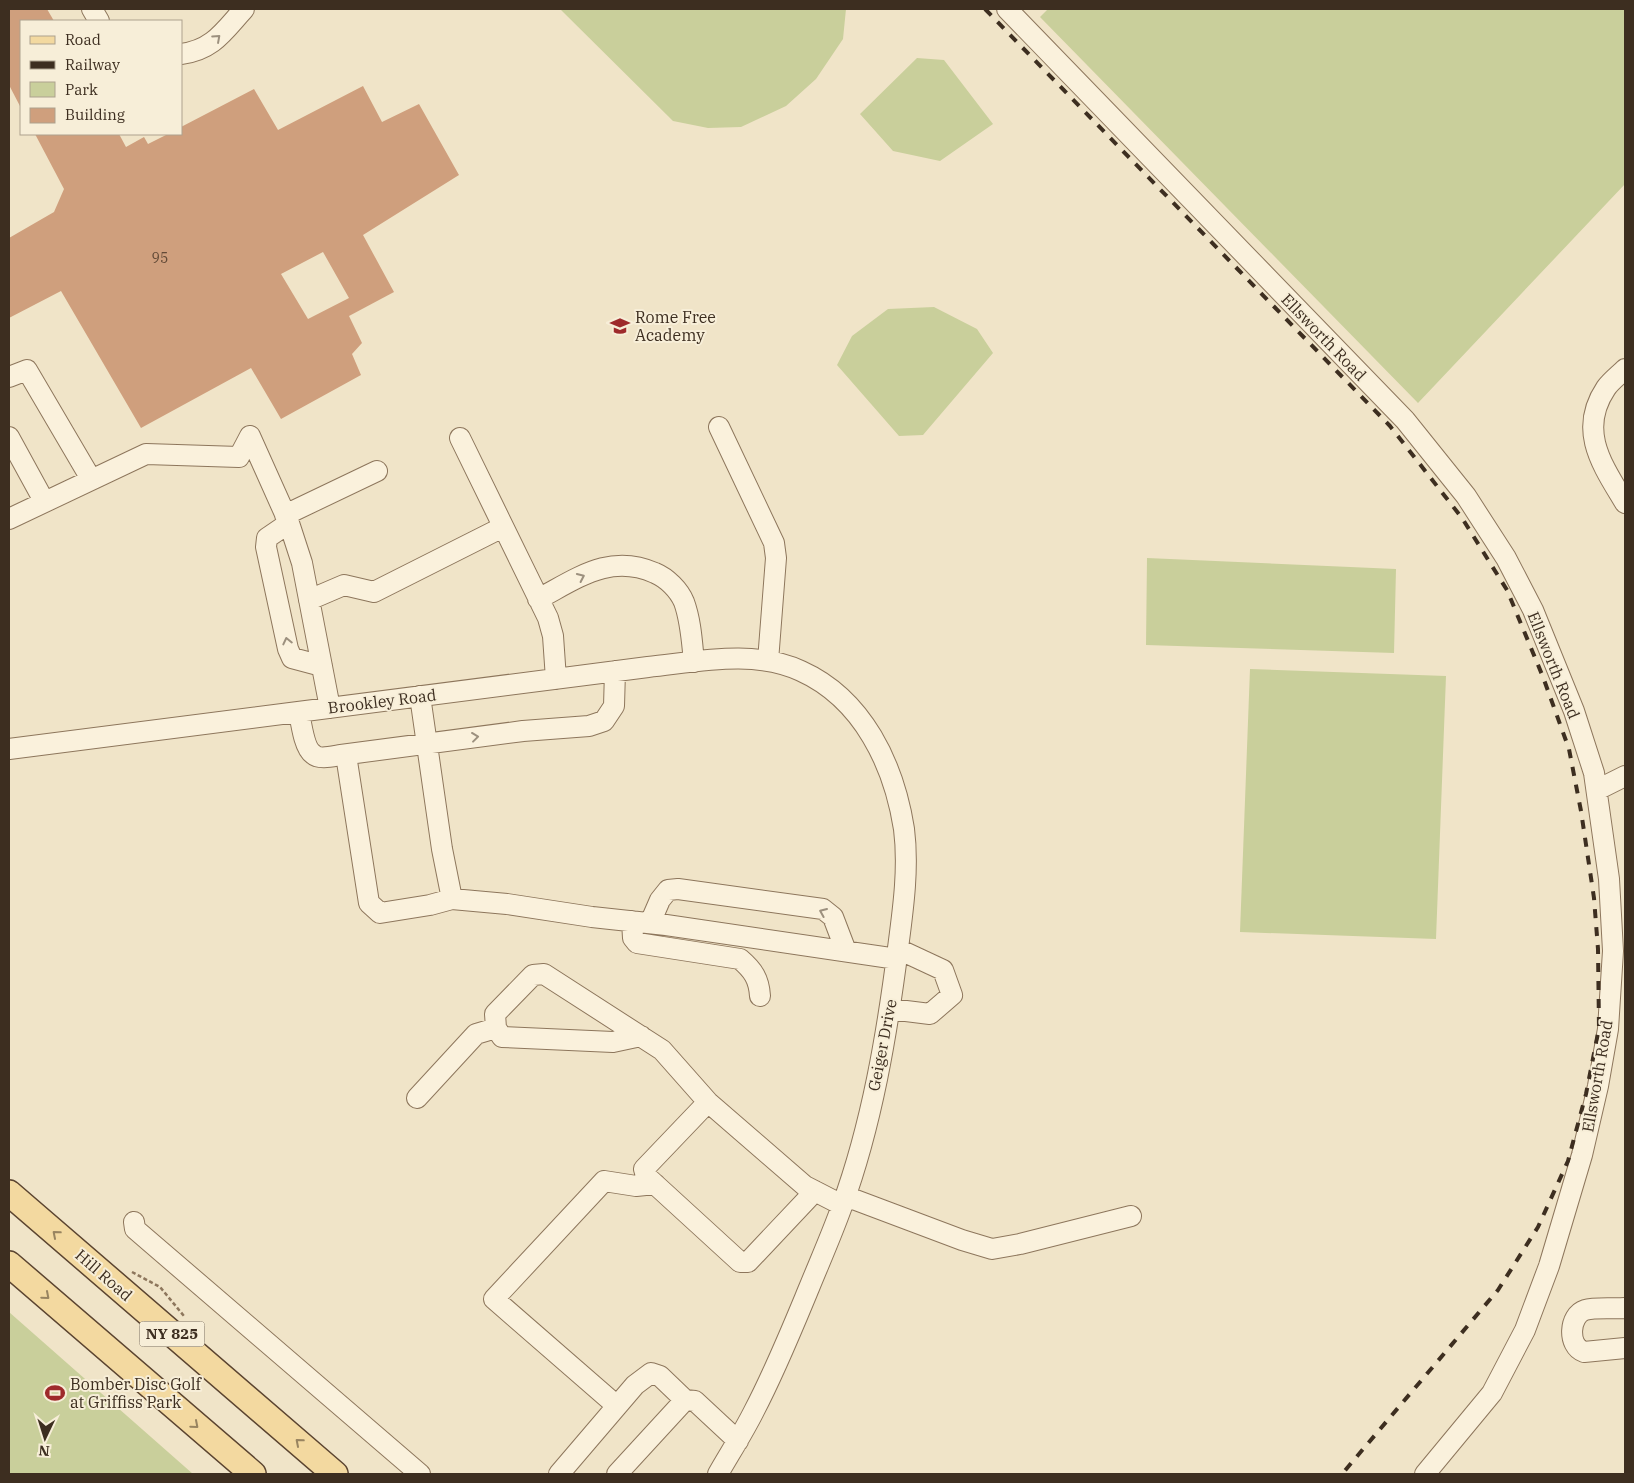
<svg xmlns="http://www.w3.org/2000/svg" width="1634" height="1483" font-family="'IBM Plex Serif',serif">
<rect width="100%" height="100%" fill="#f0e4c8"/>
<path fill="#c9cf9b" d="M560,9H846L843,39L816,79L786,106L741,127L708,128L673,121Z
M1048,9H1625V184L1418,403L1040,17Z
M917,58L944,60L993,124L940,161L893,151L860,114Z
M934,307L977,329L993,353L923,435L899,436L837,365L852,336L888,309Z
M1147,558L1396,569L1394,653L1146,645Z
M1250,669L1446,676L1436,939L1240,932Z
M9,1312L193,1474H9Z"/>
<path fill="#cf9f7d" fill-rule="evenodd" d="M9,9H47L54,21H21V108L9,85Z
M363,86L382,122L419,104L459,175L363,235L394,292L349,316L362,343L352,354L361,375L281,419L251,368L141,428L61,291L9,318V238L54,212L64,189L35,134H119L126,147L144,137L148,144L168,134H181V127L254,89L278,130ZM323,252L349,298L308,319L281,274Z"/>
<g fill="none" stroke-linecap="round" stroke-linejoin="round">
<defs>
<path id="minor" d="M92,9L99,21
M1007,9L1405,420L1466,496L1506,558L1533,610L1574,711L1594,773L1609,879L1613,951L1608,1029L1598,1086L1582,1155L1549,1266L1525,1330L1492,1393L1425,1474
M181,54C213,50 224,31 244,9
M1625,369C1619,375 1611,381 1606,388C1577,431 1603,466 1625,503
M9,377L27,370L91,479
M719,427L774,543L776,558L768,661
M250,436L289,523L302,563L330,708
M9,437L44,501
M460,438L548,618L553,636L556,679
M285,515L377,471
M9,519L146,454L239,457L250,436
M289,523L267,538L266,547L288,649L292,658L322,666
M538,599C578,578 610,553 655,573C667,578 679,590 684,602C691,621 692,643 694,662
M309,600L344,585L374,592L503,527
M420,696L442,849L452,899L507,904L592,917L666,925L897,959
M299,712C301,722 304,748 313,754C319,760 334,756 341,755L523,731L589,726L604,721L614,706L615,671
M9,749L648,667C697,662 754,649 801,671C863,699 894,765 904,829C909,868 903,910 898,948C887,1034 872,1124 842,1206C832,1234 820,1261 809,1288C792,1329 775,1371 754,1411C743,1433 730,1453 718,1474
M346,755L369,903L380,913L430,905L452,899
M1597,790L1625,776
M632,921L633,938L637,943L740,959C753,970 759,979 760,996
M650,923L660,900L668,890L678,889L823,909L833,917L846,951
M890,1009L930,1014L952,995L943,970L898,949
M641,1036L613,1042L502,1037L496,1028L495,1014L533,975L544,974L662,1050L708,1102L805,1186L842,1205
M417,1098L476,1034L496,1028
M708,1102L644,1169L646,1176L740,1262H748L815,1191
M845,1196L962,1240L992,1249L1020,1244L1131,1216
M134,1222L135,1229L420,1474
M1625,1308C1614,1309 1595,1307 1585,1310C1569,1315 1567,1346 1584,1352L1625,1348
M617,1406L494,1299L604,1181L636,1186L655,1184
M559,1474L635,1385L651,1373L660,1376L685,1400
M617,1474L685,1400L695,1401L738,1441"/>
<path id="major" d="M9,1193L335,1474
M9,1264L253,1474"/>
</defs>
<use href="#minor" stroke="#8d765c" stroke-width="22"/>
<use href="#major" stroke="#5b4430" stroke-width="28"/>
<path stroke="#8d765c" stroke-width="2.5" stroke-dasharray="4 2.5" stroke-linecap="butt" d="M132,1272L160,1287L184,1316"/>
<use href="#minor" stroke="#faf1dc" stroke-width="20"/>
<use href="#major" stroke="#f3d9a0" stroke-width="25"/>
<path stroke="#3d2e20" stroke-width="4" stroke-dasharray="9 9" stroke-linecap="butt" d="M985,9L1390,426L1462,518L1507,590L1543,677L1569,749L1581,811L1594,898L1598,949L1599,1028L1586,1094L1568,1161L1538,1227L1498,1290L1342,1474"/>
</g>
<defs><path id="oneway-chevron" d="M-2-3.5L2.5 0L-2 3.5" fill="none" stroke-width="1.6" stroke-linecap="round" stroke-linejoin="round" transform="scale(1.25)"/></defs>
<g stroke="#9c907e">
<use href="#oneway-chevron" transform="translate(217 38) rotate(-42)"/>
<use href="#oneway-chevron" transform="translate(581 577) rotate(-25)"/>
<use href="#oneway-chevron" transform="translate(287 641) rotate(-103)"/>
<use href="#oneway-chevron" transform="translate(475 737) rotate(-7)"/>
<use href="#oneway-chevron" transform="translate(823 912) rotate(-157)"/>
</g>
<g stroke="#988460">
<use href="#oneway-chevron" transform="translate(56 1234) rotate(-139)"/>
<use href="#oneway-chevron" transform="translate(46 1296) rotate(41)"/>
<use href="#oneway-chevron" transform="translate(195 1425) rotate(41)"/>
<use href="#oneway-chevron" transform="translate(299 1442) rotate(-139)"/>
</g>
<defs>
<symbol id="school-bare" viewBox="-9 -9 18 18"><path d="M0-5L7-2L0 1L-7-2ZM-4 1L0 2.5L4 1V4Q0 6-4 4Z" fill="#9e2a2b" stroke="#f7eed8" stroke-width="2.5" paint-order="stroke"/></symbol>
<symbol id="stadium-bare" viewBox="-9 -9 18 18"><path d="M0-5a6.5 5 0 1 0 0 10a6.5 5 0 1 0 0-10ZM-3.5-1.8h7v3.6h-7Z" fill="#9e2a2b" stroke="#f7eed8" stroke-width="2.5" paint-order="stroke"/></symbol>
</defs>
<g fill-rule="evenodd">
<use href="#school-bare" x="606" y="312" width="28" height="28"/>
<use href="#stadium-bare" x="41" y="1379" width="28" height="28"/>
</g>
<g text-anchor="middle" stroke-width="4" stroke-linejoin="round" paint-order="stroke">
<g font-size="14" fill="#624a37">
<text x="160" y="263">95</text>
</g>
<rect fill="#f7eed8" stroke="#756857" stroke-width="1" x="139.5" y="1321.5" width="65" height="25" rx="4"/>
<g font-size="15" font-weight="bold" fill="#3d2e20">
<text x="172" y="1339">NY 825</text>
</g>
<g font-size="16" fill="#3d2e20" stroke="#f7eed8" text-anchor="start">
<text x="635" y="323">Rome Free<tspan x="635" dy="18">Academy</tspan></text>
<text x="70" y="1390">Bomber Disc Golf<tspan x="70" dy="18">at Griffiss Park</tspan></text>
</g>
<g font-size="16" fill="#3d2e20" stroke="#f7eed8">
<text transform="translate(1324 337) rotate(46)" y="6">Ellsworth Road</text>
<text transform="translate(1554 665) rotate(68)" y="6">Ellsworth Road</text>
<text transform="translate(382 701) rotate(-7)" y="6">Brookley Road</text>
<text transform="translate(882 1045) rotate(-79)" y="6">Geiger Drive</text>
<text transform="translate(1597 1076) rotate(-80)" y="6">Ellsworth Road</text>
<text transform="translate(104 1275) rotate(41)" y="6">Hill Road</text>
</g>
</g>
<rect width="1634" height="1483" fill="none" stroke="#3d2e20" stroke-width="20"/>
<rect x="20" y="20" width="162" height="115" fill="#f7eed8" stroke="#ada18e"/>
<rect x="30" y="36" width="25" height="8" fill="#f3d9a0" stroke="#ada18e"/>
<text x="65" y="45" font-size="15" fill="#3d2e20">Road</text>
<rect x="30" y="61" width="25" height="8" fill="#3d2e20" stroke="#ada18e"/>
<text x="65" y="70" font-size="15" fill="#3d2e20">Railway</text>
<rect x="30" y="82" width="25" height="15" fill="#c9cf9b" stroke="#ada18e"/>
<text x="65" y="95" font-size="15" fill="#3d2e20">Park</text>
<rect x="30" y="108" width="25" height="15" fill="#cf9f7d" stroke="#ada18e"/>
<text x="65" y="120" font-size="15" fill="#3d2e20">Building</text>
<g transform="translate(45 1438) rotate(184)" stroke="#f7eed8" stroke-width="4" paint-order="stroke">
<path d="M0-4L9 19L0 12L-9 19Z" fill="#3d2e20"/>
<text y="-8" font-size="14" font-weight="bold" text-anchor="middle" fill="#3d2e20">N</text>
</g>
</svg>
